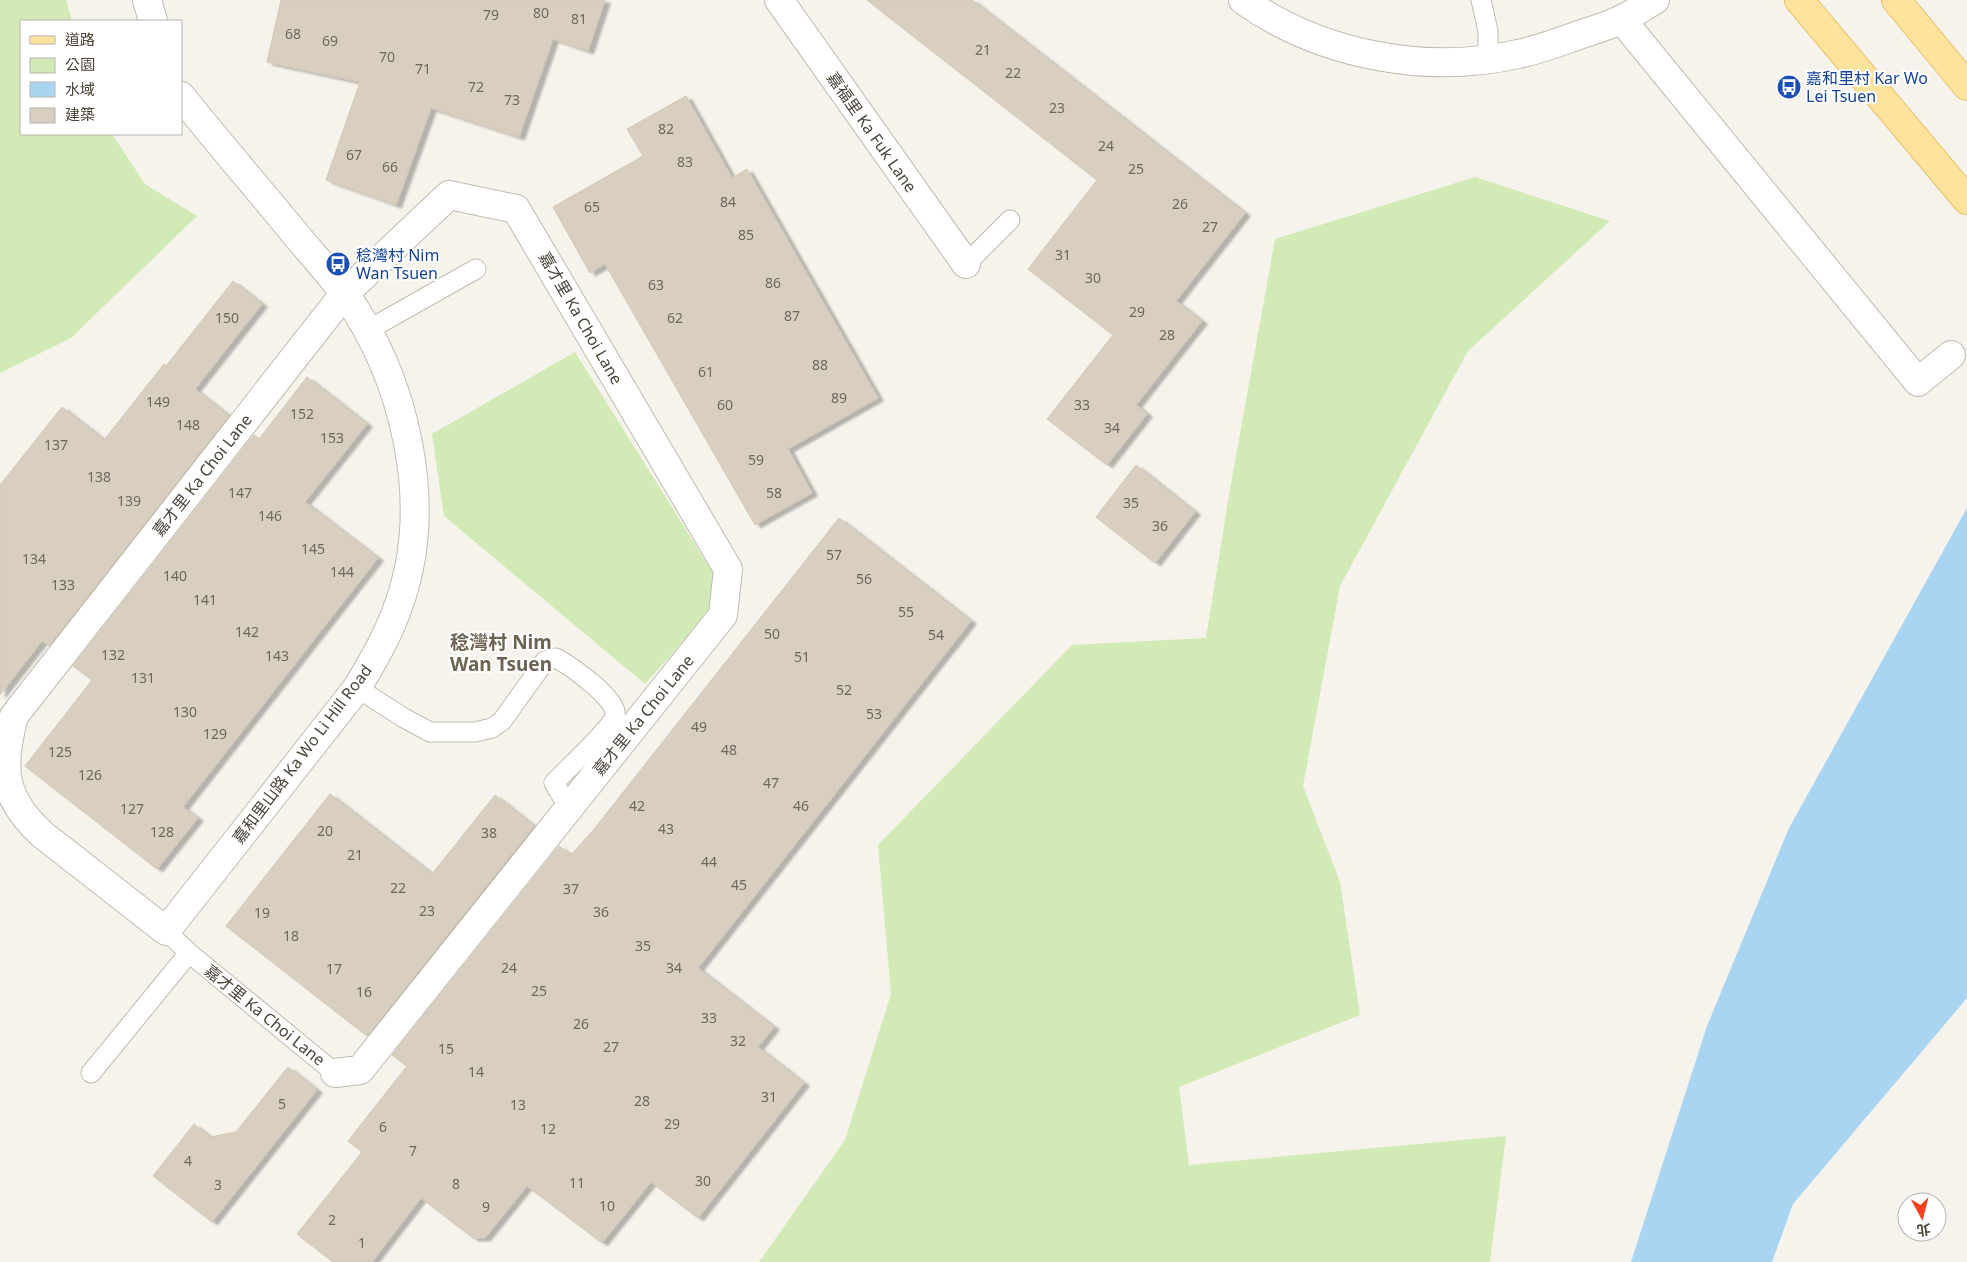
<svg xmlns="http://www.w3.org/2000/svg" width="1967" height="1262" font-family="'Noto Sans','Noto Sans TC',sans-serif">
<defs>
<filter id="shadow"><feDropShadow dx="5.5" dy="3" stdDeviation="1" flood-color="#0004"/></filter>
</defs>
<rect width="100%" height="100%" fill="#f6f3ec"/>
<path fill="#d2eab5" d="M0,0H66L72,21H21V134H112L145,184L197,216L71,338L0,373Z
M1475,177L1610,221L1468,351L1340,586L1303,786L1340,882L1360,1015L1179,1087L1189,1165L1506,1136L1490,1262H759L845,1140L891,994L878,845L1072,645L1206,638L1229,495L1275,239Z
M575,352L713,573L711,610L645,684L444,516L432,434Z"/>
<path fill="#a9d4f2" d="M1967,508V998L1793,1204L1772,1262H1631L1707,1026L1789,828Z"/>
<path fill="#d8cfc1" stroke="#d3c7b4" filter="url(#shadow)" d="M281,0H605L588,51L553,39L519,137L431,108L396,205L326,180L360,82L267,62Z
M867,0H972L1245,213L1176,301L1202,321L1136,405L1147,414L1107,465L1047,419L1113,335L1028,269L1097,180Z
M686,96L732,178L747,169L878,398L788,449L812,493L755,525L605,264L590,273L553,207L643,156L627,129Z
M233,281L262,304L195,389L229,416L49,646L42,641L0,695V485L62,407L104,440L164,364L166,366Z
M307,377L367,424L305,502L378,558L183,807L198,818L157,869L25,766L92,680L73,666L254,435L259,439Z
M1136,465L1195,512L1155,563L1096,517Z
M839,518L971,621L698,968L774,1027L758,1047L804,1083L698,1218L651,1182L602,1243L527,1186L485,1238H473L421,1198L372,1262H333L297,1234L362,1152L348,1141L407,1066L392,1055L559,846L571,855L595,828Z
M330,794L432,874L495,795L534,826L367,1036L226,926Z
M288,1067L317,1090L212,1222L153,1176L194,1124L210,1137L236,1132Z"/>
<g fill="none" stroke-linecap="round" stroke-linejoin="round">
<defs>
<path id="lane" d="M1481,0L1488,31V59
M966,264L1010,220
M368,330L476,269
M357,688L404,718L430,732H475L492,728L502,721L545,661L556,658C569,665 620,700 615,716C611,729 566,770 554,783L569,808
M166,931L189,953L335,1073
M91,1073L189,953"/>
<path id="street" d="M147,0L153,21
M779,0L966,264
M1243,0C1320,55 1426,75 1518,54C1539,50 1559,42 1579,35C1593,30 1609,26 1622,19C1633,14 1644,6 1655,0
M1622,20L1918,382L1951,355
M181,96C217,141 255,185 292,230C309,251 329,272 345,294C405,379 435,503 399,604C389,634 373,661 357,688L166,931L43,835C2,798 0,768 14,716L344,294L449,195L516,209L728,569L723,615L360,1070L335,1073"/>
<path id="primary" d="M1799,0L1967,200
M1896,0L1967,86"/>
</defs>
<use href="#lane" stroke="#c2bbae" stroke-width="21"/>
<use href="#street" stroke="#c2bbae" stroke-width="30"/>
<use href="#primary" stroke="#e6c16a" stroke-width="30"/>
<use href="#lane" stroke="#fff" stroke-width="19"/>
<use href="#street" stroke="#fff" stroke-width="28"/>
<use href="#primary" stroke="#ffe39c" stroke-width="28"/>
</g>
<defs>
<symbol id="bus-disc" viewBox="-11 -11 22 22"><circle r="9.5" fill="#1a4fb4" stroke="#fff"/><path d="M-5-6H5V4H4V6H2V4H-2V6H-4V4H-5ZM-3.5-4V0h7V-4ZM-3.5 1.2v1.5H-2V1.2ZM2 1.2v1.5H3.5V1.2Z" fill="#fff"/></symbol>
</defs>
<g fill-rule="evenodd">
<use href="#bus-disc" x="1775" y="73" width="28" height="28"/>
<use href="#bus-disc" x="324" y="250" width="28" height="28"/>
</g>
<g text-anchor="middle" stroke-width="4" stroke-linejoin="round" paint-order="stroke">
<g font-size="14" fill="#6e675b">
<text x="541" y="18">80</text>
<text x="491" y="20">79</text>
<text x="579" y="24">81</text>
<text x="293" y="39">68</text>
<text x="330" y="46">69</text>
<text x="983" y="55">21</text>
<text x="387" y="62">70</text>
<text x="423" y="74">71</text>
<text x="1013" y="78">22</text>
<text x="476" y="92">72</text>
<text x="512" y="105">73</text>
<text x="1057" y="113">23</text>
<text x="666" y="134">82</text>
<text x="1106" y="151">24</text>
<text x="354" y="160">67</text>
<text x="685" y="167">83</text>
<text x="390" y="172">66</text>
<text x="1136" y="174">25</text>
<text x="728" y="207">84</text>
<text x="1180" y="209">26</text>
<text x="592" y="212">65</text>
<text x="1210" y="232">27</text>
<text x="746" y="240">85</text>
<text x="1063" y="260">31</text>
<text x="1093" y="283">30</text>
<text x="773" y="288">86</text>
<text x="656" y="290">63</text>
<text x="1137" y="317">29</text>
<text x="792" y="321">87</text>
<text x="227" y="323">150</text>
<text x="675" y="323">62</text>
<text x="1167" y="340">28</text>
<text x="820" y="370">88</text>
<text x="706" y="377">61</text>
<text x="839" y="403">89</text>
<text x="158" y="407">149</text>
<text x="725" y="410">60</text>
<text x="1082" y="410">33</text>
<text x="302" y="419">152</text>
<text x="188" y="430">148</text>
<text x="1112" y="433">34</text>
<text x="332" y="443">153</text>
<text x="56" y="450">137</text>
<text x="756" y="465">59</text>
<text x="99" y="482">138</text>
<text x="240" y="498">147</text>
<text x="774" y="498">58</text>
<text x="129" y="506">139</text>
<text x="1131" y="508">35</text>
<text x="270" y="521">146</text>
<text x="1160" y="531">36</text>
<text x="313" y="554">145</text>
<text x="834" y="560">57</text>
<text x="34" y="564">134</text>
<text x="342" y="577">144</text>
<text x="175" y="581">140</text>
<text x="864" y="584">56</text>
<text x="63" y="590">133</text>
<text x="205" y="605">141</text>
<text x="906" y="617">55</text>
<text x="247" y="637">142</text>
<text x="772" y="639">50</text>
<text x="936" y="640">54</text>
<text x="113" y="660">132</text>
<text x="277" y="661">143</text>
<text x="802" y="662">51</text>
<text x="143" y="683">131</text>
<text x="844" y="695">52</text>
<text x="185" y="717">130</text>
<text x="874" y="719">53</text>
<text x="699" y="732">49</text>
<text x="215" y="739">129</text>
<text x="729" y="755">48</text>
<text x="60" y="757">125</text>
<text x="90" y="780">126</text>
<text x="771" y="788">47</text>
<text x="637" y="811">42</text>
<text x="801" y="811">46</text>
<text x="132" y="814">127</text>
<text x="666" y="834">43</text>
<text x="325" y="836">20</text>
<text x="162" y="837">128</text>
<text x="489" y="838">38</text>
<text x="355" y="860">21</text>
<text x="709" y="867">44</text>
<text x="739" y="890">45</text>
<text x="398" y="893">22</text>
<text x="571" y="894">37</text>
<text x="427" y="916">23</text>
<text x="601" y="917">36</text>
<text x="262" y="918">19</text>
<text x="291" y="941">18</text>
<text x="643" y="951">35</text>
<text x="509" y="973">24</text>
<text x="674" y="973">34</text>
<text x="334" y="974">17</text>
<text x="539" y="996">25</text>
<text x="364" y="997">16</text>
<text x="709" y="1023">33</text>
<text x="581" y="1029">26</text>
<text x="738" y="1046">32</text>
<text x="611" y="1052">27</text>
<text x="446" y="1054">15</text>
<text x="476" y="1077">14</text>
<text x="769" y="1102">31</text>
<text x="642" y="1106">28</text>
<text x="282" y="1109">5</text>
<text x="518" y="1110">13</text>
<text x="672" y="1129">29</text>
<text x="383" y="1132">6</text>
<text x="548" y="1134">12</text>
<text x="413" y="1156">7</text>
<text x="188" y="1166">4</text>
<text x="703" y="1186">30</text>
<text x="577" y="1188">11</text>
<text x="456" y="1189">8</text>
<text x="218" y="1190">3</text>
<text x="607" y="1211">10</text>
<text x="486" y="1212">9</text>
<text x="332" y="1225">2</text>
<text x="362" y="1248">1</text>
</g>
<g font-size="16" fill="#164399" stroke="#fff" text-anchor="start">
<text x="1806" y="84">嘉和里村 Kar Wo<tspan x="1806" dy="18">Lei Tsuen</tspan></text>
<text x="356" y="261">稔灣村 Nim<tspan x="356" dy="18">Wan Tsuen</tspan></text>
</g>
<g font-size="16" fill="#4b4439" stroke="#fff">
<text transform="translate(872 132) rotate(55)" y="6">嘉福里 Ka Fuk Lane</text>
<text transform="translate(581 318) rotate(60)" y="6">嘉才里 Ka Choi Lane</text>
<text transform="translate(202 475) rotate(-52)" y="6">嘉才里 Ka Choi Lane</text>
<text transform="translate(643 715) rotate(-51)" y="6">嘉才里 Ka Choi Lane</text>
<text transform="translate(302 754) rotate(-53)" y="6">嘉和里山路 Ka Wo Li Hill Road</text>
<text transform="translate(265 1015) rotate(39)" y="6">嘉才里 Ka Choi Lane</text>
</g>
<g font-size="19" font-weight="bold" fill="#6e6250" stroke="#fff">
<text x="501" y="649">稔灣村 Nim<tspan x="501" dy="22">Wan Tsuen</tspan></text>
</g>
</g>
<rect x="20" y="20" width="162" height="115" fill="#ffffff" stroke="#b7b4b0"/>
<rect x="30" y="36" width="25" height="8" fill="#ffe39c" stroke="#b7b4b0"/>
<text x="65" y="45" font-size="15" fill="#4b4439">道路</text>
<rect x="30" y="58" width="25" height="15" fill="#d2eab5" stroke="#b7b4b0"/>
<text x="65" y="70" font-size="15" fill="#4b4439">公園</text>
<rect x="30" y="82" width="25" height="15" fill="#a9d4f2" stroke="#b7b4b0"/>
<text x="65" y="95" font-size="15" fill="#4b4439">水域</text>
<rect x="30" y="108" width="25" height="15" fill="#d8cfc1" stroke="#b7b4b0"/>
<text x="65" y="120" font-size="15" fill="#4b4439">建築</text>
<g transform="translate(1922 1217) rotate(173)"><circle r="24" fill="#ffffff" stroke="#b7b4b0"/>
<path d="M0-4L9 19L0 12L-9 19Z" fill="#fc3f1d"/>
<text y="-8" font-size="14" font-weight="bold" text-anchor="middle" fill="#4b4439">北</text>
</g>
</svg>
